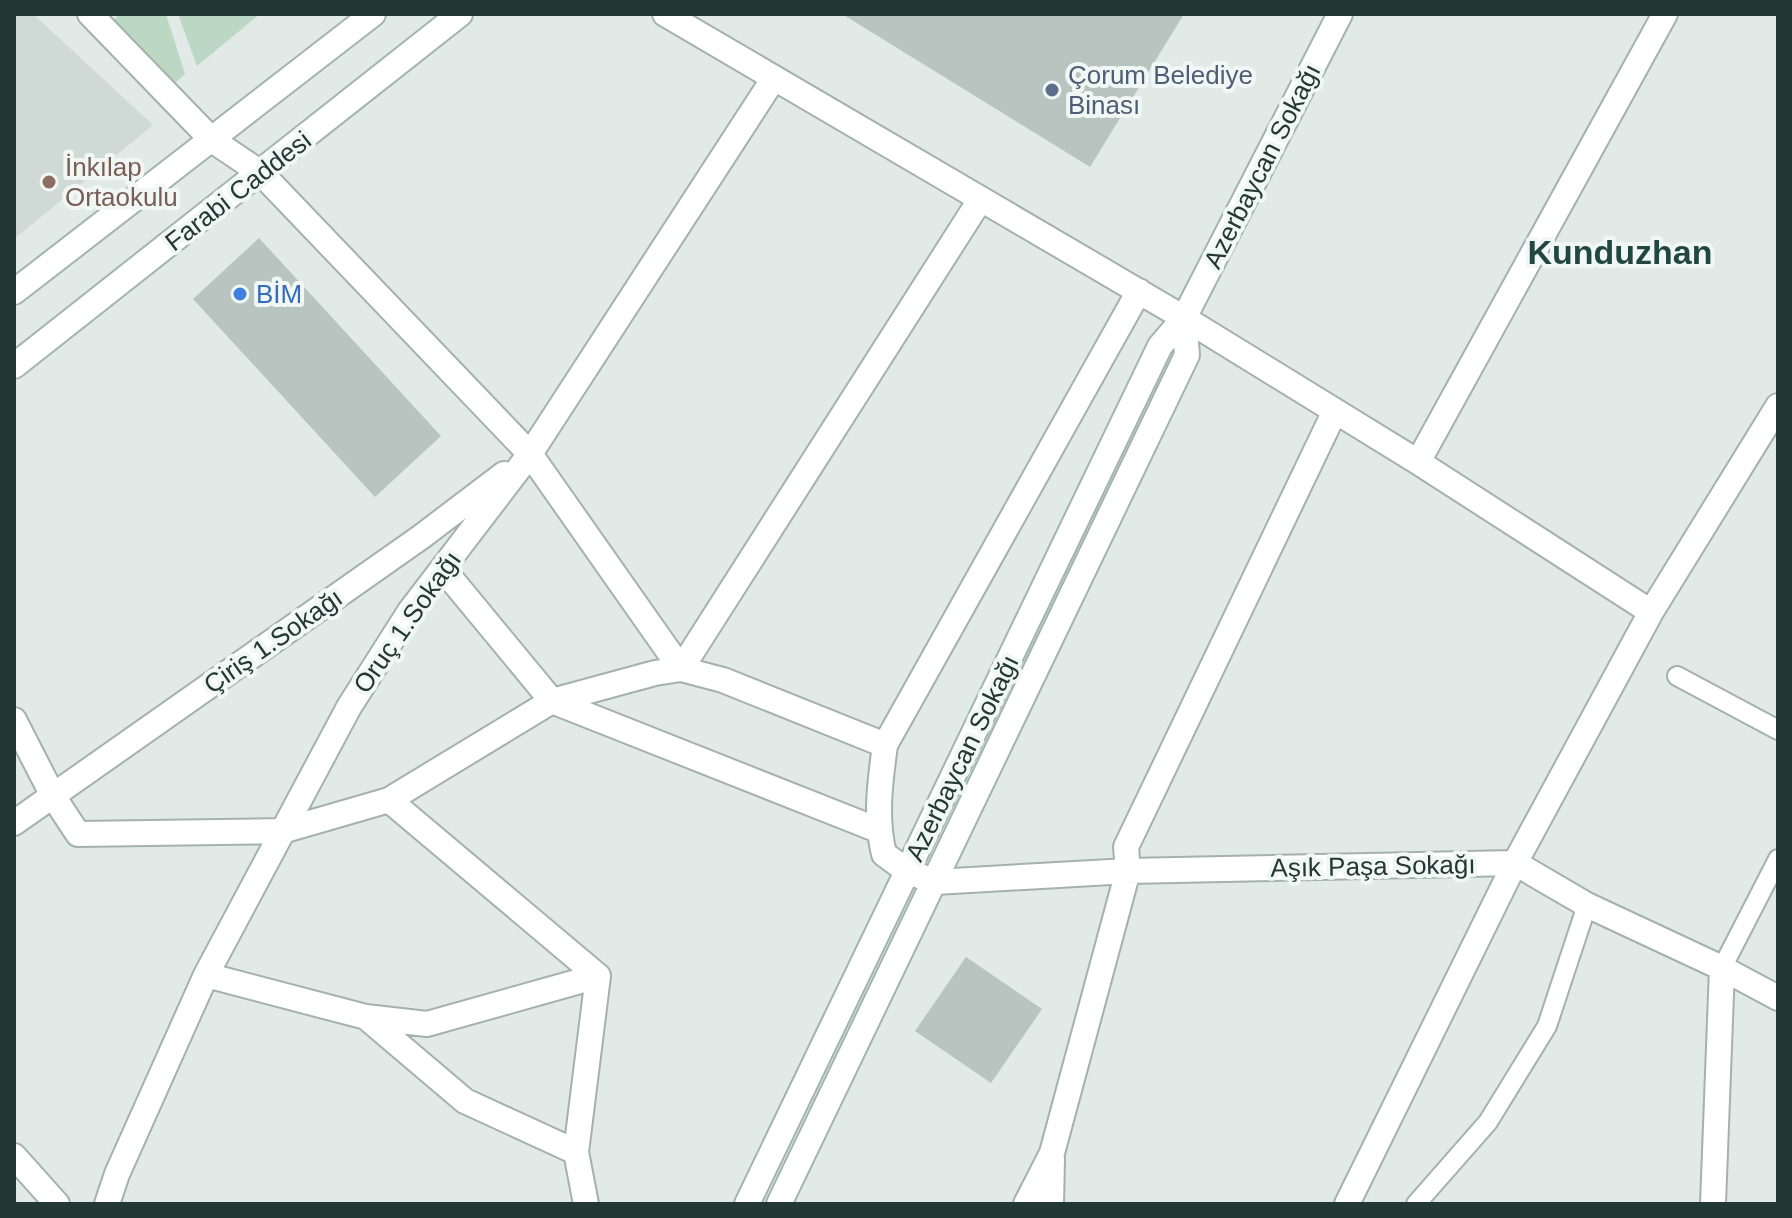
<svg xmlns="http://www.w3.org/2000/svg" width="1792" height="1218" font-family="Arial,sans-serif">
<rect width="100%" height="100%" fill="#e1eae6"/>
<path fill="#cfd9d5" d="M14,14H33L153,125L14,239Z"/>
<path fill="#bcd8c4" d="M120,14H166L185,74L175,83L111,22Z
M178,14H260L197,66Z"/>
<path fill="#b7c4bf" d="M842,14H1184L1090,167Z
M259,238L441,436L375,497L193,299Z
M966,957L1042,1009L991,1083L915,1031Z"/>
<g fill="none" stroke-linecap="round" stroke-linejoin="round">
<defs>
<path id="lane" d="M1677,676L1778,730
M1722,968L1778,859
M1416,1204L1488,1122L1547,1026L1587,905"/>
<path id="street" d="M90,14L212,140L261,173L530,454L681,669L980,200
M665,14L1184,318L1418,462L1651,612
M1139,291L885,745C880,782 875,818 884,854L907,871L935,882L1128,871L1515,863L1587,905L1722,968L1778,998
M1418,462L1665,14
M443,569L552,701L878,830
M14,720L53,796L78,834L282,831L389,800L552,701L655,673L681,669L723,680L885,745
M389,800L598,976
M14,823L421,537L504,474
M206,975L366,1017L427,1024L598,976
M366,1017L465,1101L576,1152
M14,1156L57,1204
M107,1204L117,1174L206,975L349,707L410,611L530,454L774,78
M586,1204L576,1152L598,976
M1026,1204L1052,1153L1128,871L1126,847L1334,413
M1051,1204L1052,1159
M1347,1204L1515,863L1651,612L1778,406
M1713,1204L1722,968"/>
<path id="secondary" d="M14,292L373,14
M14,366L460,14
M747,1204L1160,346L1184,318L1340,14
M779,1204L1187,355L1184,318"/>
</defs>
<use href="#lane" stroke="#a4b1ad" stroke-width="22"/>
<use href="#street" stroke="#a4b1ad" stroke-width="28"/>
<use href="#secondary" stroke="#a1b4ad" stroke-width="28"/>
<use href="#lane" stroke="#fff" stroke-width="18"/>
<use href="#street" stroke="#fff" stroke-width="24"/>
<use href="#secondary" stroke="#fff" stroke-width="24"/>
</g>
<circle fill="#5c6f8a" stroke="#f1f7f4" stroke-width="3" cx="1052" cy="90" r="8"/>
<circle fill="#8d6e63" stroke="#f1f7f4" stroke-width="3" cx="49" cy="182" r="8"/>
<circle fill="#3f7fe0" stroke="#f1f7f4" stroke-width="3" cx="240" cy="294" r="8"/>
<g text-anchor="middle" stroke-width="8" stroke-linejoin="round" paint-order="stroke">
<g font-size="26" fill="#4e5e75" stroke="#f1f7f4" text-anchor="start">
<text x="1068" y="84">Çorum Belediye<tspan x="1068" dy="30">Binası</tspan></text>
</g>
<g font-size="26" fill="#233833" stroke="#f1f7f4">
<text transform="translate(1262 166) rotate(-63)" y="9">Azerbaycan Sokağı</text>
<text transform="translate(238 191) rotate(-38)" y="9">Farabi Caddesi</text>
<text transform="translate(407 622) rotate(-55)" y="9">Oruç 1.Sokağı</text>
<text transform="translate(273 641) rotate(-35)" y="9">Çiriş 1.Sokağı</text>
<text transform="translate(962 758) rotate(-64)" y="9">Azerbaycan Sokağı</text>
<text transform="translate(1373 866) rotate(-1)" y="9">Aşık Paşa Sokağı</text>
</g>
<g font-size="26" fill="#785e54" stroke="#f1f7f4" text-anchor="start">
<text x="65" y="176">İnkılap<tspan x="65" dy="30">Ortaokulu</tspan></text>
</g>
<g font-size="26" fill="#366cbe" stroke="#f1f7f4" text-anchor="start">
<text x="256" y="303">BİM</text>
</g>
<g font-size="34" font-weight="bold" fill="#22473f" stroke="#f1f7f4">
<text x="1620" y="264">Kunduzhan</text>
</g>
</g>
<rect width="1792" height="1218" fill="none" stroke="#233833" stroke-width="32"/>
</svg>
